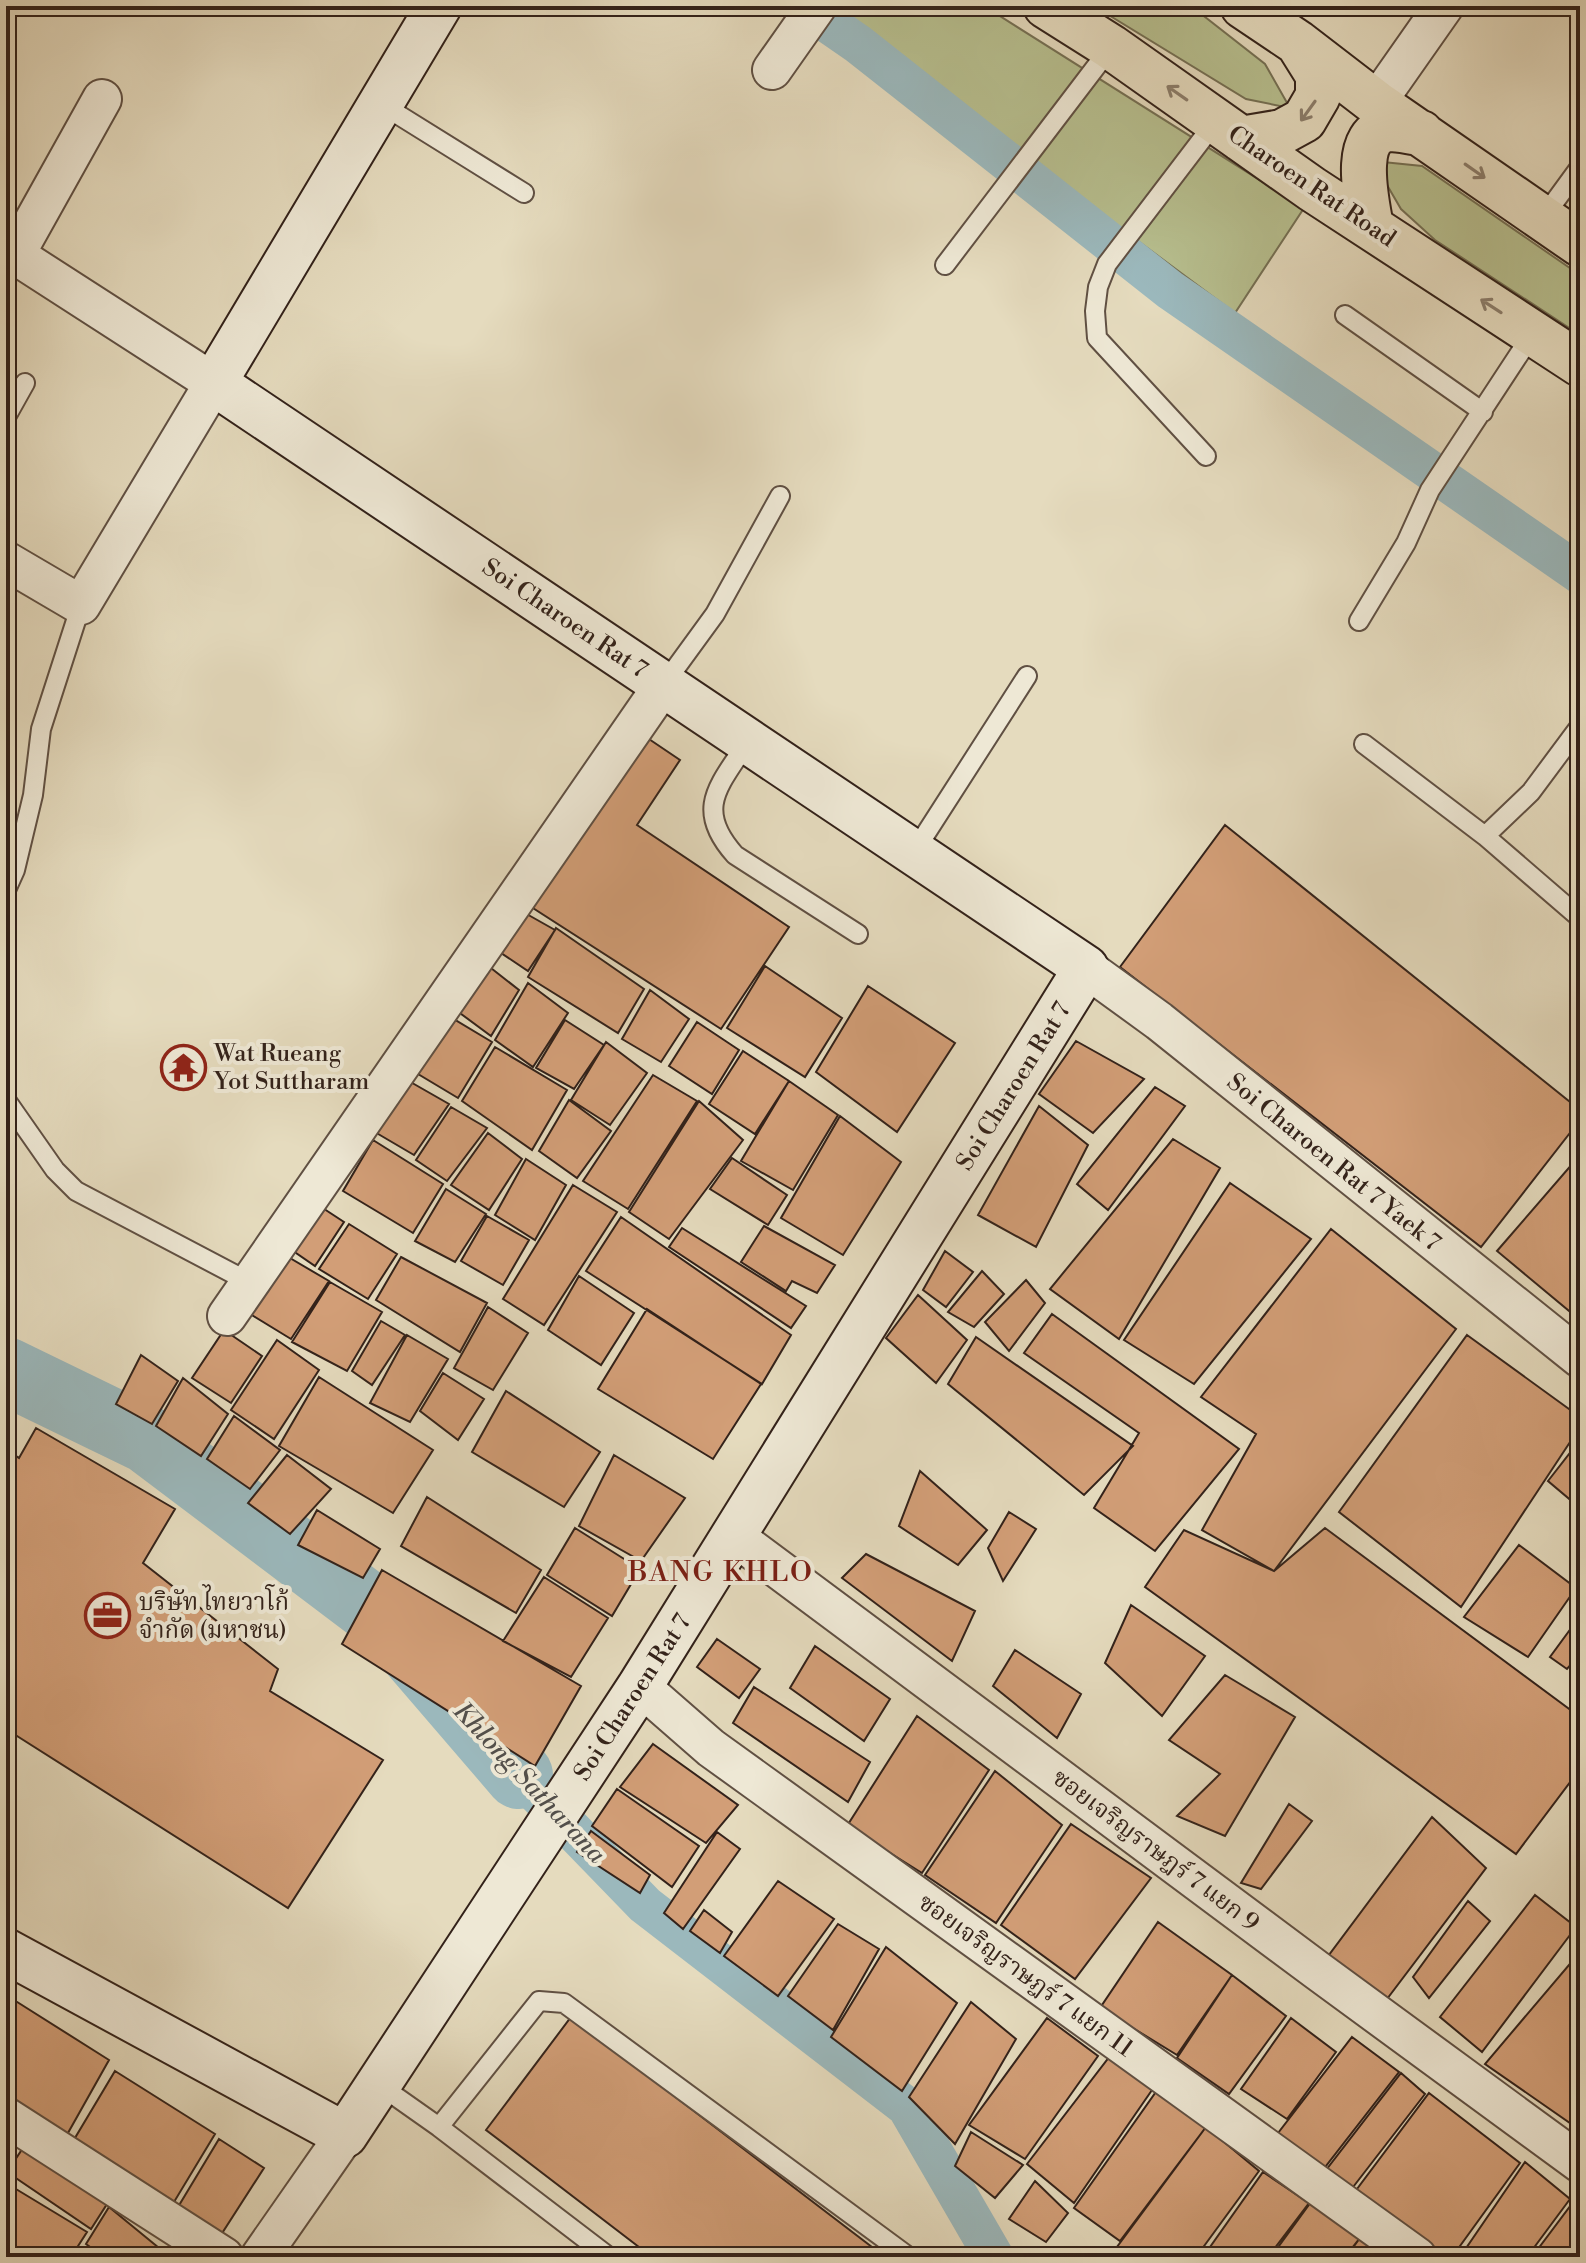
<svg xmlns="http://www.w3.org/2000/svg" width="1586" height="2263" font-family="'Libre Bodoni','Noto Serif Thai',serif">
<rect width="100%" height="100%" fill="#e5dbbe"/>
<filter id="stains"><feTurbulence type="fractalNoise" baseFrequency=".0025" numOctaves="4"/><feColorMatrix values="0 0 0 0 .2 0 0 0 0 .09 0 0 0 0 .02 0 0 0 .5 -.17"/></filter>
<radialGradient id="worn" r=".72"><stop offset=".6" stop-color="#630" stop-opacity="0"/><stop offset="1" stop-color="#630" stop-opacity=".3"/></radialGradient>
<path fill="#b7bf8f" stroke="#757054" stroke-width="2" d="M821,6H984L1304,208L1235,313Z
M1094,6H1191L1265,64L1290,108L1246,99Z
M1373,161L1422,166L1580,275V335L1435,240L1401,209Z"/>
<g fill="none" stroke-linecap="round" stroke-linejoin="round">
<path stroke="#9bb8bc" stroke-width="40" d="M803,6L858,44L1170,290L1580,574
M519,1775L645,1905L907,2107L994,2257"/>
<path stroke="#9bb8bc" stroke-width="68" d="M6,1371L148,1440L385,1619L519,1775"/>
</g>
<path fill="#d29e77" stroke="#33221a" stroke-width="2" d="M640,733L680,760L637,825L789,927L721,1029L522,901Z
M1225,825L1580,1110V1120L1481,1247L1120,967Z
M516,908L555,930L528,971L492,947Z
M556,928L644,989L618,1033L528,977Z
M482,961L519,990L491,1036L449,1005Z
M765,966L842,1018L805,1077L727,1028Z
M528,983L568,1013L533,1067L495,1040Z
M868,986L955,1043L897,1132L816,1072Z
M650,990L689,1019L661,1062L622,1039Z
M447,1015L492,1042L458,1098L408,1068Z
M565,1020L604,1045L574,1089L536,1068Z
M697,1022L739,1050L712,1094L669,1066Z
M1076,1041L1144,1079L1093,1133L1039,1094Z
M606,1042L647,1073L610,1125L571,1100Z
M495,1047L567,1090L532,1150L462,1101Z
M743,1051L789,1081L755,1134L709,1104Z
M653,1075L697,1101L628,1209L583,1181Z
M400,1076L449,1104L414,1155L368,1128Z
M789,1081L838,1115L793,1190L741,1161Z
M1155,1087L1185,1106L1108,1210L1077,1184Z
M569,1100L611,1131L577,1178L539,1151Z
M699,1101L743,1140L669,1239L629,1212Z
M1039,1106L1088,1145L1036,1247L978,1215Z
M451,1107L487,1128L447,1181L416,1160Z
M840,1116L901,1162L843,1255L781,1218Z
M488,1133L522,1159L489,1210L451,1185Z
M1173,1139L1220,1168L1119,1339L1050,1289Z
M373,1140L443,1184L413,1233L343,1191Z
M1580,1155V1320L1497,1251Z
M732,1158L787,1195L768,1225L710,1189Z
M526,1159L566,1185L535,1240L495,1215Z
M1230,1183L1311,1239L1194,1384L1124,1340Z
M573,1185L617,1212L544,1325L503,1299Z
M446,1189L486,1214L455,1262L415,1241Z
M312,1201L344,1222L315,1266L283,1244Z
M487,1216L529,1240L503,1285L461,1261Z
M621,1217L791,1335L762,1384L586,1271Z
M349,1224L397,1254L368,1299L319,1269Z
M764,1226L835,1265L817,1293L792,1281L786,1291L741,1262Z
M682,1228L806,1306L791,1328L669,1247Z
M1331,1229L1456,1329L1274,1571L1202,1530L1256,1434L1201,1397Z
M278,1251L329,1281L291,1339L242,1309Z
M945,1251L973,1272L946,1307L923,1290Z
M401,1257L487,1303L460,1352L376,1300Z
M982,1271L1004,1294L974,1327L948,1312Z
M579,1276L634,1313L601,1365L548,1330Z
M1026,1280L1045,1303L1009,1351L985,1322Z
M330,1282L382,1312L347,1371L292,1342Z
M918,1295L967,1340L936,1383L886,1338Z
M488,1307L528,1333L493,1390L454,1368Z
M647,1309L761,1384L713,1459L598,1389Z
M1052,1314L1239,1449L1155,1551L1094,1508L1139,1433L1024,1353Z
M381,1321L405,1335L372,1385L352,1371Z
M224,1330L262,1356L231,1403L192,1378Z
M407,1335L448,1359L410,1422L370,1403Z
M1467,1335L1580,1417V1427L1461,1607L1339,1512Z
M976,1337L1133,1446L1084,1495L948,1384Z
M277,1340L319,1370L274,1439L231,1410Z
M141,1355L178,1381L152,1424L116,1404Z
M443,1373L484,1399L458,1440L420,1411Z
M319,1377L433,1450L393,1513L279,1446Z
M183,1378L228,1414L201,1456L156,1426Z
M506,1391L600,1452L564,1507L472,1452Z
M234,1416L280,1450L250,1489L207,1459Z
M36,1428L175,1509L143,1563L278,1669L270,1691L383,1760L288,1908L6,1729V1449L19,1458Z
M1580,1440V1508L1548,1481Z
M287,1455L331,1489L290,1534L248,1503Z
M614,1455L685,1498L641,1561L579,1526Z
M920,1471L987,1530L958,1565L899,1526Z
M427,1497L541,1570L516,1613L401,1546Z
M317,1510L380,1549L363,1578L298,1545Z
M1009,1512L1036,1529L1003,1581L988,1548Z
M575,1528L640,1569L612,1616L547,1575Z
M1325,1528L1580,1717V1769L1516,1854L1145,1587L1184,1530L1274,1571Z
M1519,1545L1576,1588L1528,1657L1464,1617Z
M866,1554L975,1611L952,1661L842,1578Z
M382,1570L581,1686L535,1766L342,1644Z
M544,1577L608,1618L571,1677L503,1641Z
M1131,1605L1205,1656L1162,1716L1105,1663Z
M1580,1616V1654L1567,1669L1550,1657Z
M717,1639L760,1669L739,1698L697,1667Z
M815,1646L890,1699L864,1741L790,1688Z
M1015,1650L1081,1694L1057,1738L993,1686Z
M1225,1675L1295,1717L1225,1836L1177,1816L1220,1774L1169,1740Z
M754,1687L870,1762L848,1802L733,1723Z
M917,1716L989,1770L922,1873L847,1826Z
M653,1744L738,1805L706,1843L620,1787Z
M995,1771L1062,1825L996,1923L925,1875Z
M617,1789L699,1846L672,1887L592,1826Z
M1289,1804L1312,1821L1261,1889L1241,1883Z
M1432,1817L1486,1868L1387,1999L1323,1963Z
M1071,1824L1151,1878L1075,1979L1001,1925Z
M591,1831L650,1875L640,1893L577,1852Z
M717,1832L740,1849L683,1929L664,1913Z
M778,1881L834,1919L778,1996L724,1956Z
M1535,1895L1576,1927L1482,2052L1440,2017Z
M1468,1901L1490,1921L1429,1998L1413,1977Z
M704,1910L732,1932L720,1953L690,1931Z
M1158,1922L1232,1975L1177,2055L1100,2008Z
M838,1924L879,1949L833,2030L788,1996Z
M886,1947L957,2003L902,2091L831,2037Z
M1580,1952V2130L1485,2064Z
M1232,1975L1286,2016L1229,2094L1177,2058Z
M14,2000L109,2060L64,2140L6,2104V2014Z
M971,2002L1016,2039L955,2144L909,2097Z
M571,2017L885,2257H652L486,2130Z
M1047,2018L1098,2056L1025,2159L969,2125Z
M1291,2018L1336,2052L1287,2119L1241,2089Z
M1352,2037L1399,2072L1322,2171L1275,2137Z
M1110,2056L1152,2090L1074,2203L1027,2164Z
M115,2071L215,2134L171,2207L69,2148Z
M1401,2073L1425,2094L1350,2191L1323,2174Z
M1158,2089L1206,2127L1120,2241L1074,2208Z
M1429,2093L1520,2163L1452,2257H1438L1351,2197Z
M1206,2127L1259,2171L1196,2257L1111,2255Z
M971,2132L1023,2165L995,2198L955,2166Z
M219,2139L264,2168L217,2241L175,2212Z
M23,2148L107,2204L91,2229L7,2172Z
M1525,2162L1570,2199L1527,2257H1460Z
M1263,2172L1309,2203L1268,2257H1203Z
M1035,2181L1068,2213L1046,2242L1009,2219Z
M6,2183L87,2232L71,2257H6Z
M1574,2201L1580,2206V2257H1532Z
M1311,2202L1359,2239L1345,2257H1271Z
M109,2207L170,2257H104L86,2244Z
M1360,2238L1385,2257H1346Z"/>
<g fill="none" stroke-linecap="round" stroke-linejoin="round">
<defs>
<path id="lane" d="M381,104L524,193
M1542,219L1580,167
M945,265L1111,47
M1345,315L1483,412
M6,417L25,383
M1206,456L1097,338L1095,311L1098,287L1107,264L1216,121
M1359,621L1406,543L1430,490L1533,333
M664,684L715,614L780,496
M748,741C720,785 693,808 735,855L858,934
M1364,744L1485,836L1531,792L1580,726
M1485,836L1580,918
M914,852L1027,676
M6,890L15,870L33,795L41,729L81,605
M6,1100L55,1170L76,1191L249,1282
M378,2084L439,2127L609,2257
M439,2127L539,2001L564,2003L909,2257"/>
<path id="street" d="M772,70L817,6
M1376,103L1444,6
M6,249L214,383L81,605L6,561
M15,255L102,99
M1086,968L1159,1021L1580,1358
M227,1316L664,684
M734,1536L1318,1971L1580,2163
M640,1686L711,1748L1417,2257
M6,2117L224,2257
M260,2257L345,2135"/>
<path id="secondary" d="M6,1951L345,2135L640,1686L1086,968L214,383L439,6"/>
<path id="primary" d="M1046,6L1111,47L1312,189L1580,364
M1243,6L1298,43L1376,103L1580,244
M1241,139L1282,132L1304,120L1318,96V75L1298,43
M1371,227C1367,203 1350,132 1389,129C1399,129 1411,132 1421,133"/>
</defs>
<use href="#lane" stroke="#605043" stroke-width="22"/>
<use href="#street" stroke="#605043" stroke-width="42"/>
<use href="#secondary" stroke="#33221a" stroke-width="48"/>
<use href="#primary" stroke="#33221a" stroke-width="48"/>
<use href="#lane" stroke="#eee8d5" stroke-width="18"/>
<use href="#street" stroke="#eee8d5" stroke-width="38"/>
<use href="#secondary" stroke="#eee8d5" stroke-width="44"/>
<use href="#primary" stroke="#e5dbbe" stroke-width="44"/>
</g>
<defs><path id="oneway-shaft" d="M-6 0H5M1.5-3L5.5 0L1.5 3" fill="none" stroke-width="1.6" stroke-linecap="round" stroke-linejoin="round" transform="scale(2)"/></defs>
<g stroke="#8c7e6c">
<use href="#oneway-shaft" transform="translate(1177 93) rotate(-145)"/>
<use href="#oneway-shaft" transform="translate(1308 111) rotate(126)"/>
<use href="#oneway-shaft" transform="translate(1475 171) rotate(35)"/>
<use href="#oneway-shaft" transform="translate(1491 306) rotate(-147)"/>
</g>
<defs>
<symbol id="temple-ring" viewBox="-11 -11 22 22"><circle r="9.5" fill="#eee8d5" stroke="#8f2418" stroke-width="1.5"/><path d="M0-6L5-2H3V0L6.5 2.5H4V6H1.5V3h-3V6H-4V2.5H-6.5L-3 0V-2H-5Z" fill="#8f2418"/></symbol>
<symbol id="office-ring" viewBox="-11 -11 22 22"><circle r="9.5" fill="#eee8d5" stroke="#8f2418" stroke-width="1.5"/><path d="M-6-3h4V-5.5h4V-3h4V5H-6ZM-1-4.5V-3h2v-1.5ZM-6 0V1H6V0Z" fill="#8f2418"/></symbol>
</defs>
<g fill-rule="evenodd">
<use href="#temple-ring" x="158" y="1042" width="51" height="51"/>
<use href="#office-ring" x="82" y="1590" width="51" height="51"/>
</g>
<g text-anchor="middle" stroke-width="8" stroke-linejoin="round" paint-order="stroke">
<g font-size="24" fill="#33221a" stroke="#eee8d5">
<text transform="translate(1312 186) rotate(34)" y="8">Charoen Rat Road</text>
<text transform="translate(565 618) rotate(34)" y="8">Soi Charoen Rat 7</text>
<text transform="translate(1013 1086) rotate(-58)" y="8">Soi Charoen Rat 7</text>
<text transform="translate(1334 1162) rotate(39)" y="8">Soi Charoen Rat 7 Yaek 7</text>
<text transform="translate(632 1697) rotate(-57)" y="8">Soi Charoen Rat 7</text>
<text transform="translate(1156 1850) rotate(37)" y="8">ซอยเจริญราษฎร์ 7 แยก 9</text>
<text transform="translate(1026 1975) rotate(36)" y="8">ซอยเจริญราษฎร์ 7 แยก 11</text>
</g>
<g font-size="24" fill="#33221a" stroke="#eee8d5" text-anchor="start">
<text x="214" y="1061">Wat Rueang<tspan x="214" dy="28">Yot Suttharam</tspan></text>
<text x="139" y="1610">บริษัท ไทยวาโก้<tspan x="139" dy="28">จำกัด (มหาชน)</tspan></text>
</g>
<g font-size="26" font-style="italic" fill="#524f4b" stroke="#eee8d5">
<text transform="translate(530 1782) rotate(47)" y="9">Khlong Satharana</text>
</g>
<g font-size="28" letter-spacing="2" fill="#7a1f14" stroke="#eee8d5">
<text x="721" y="1581">BANG KHLO</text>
</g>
</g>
<rect width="1586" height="2263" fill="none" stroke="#e5dbbe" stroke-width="32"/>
<rect x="8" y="8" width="1570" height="2247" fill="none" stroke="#33221a" stroke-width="4"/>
<rect x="16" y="16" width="1554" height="2231" fill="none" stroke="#33221a" stroke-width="2"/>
<rect width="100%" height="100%" filter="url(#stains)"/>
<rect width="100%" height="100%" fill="url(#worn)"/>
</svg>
